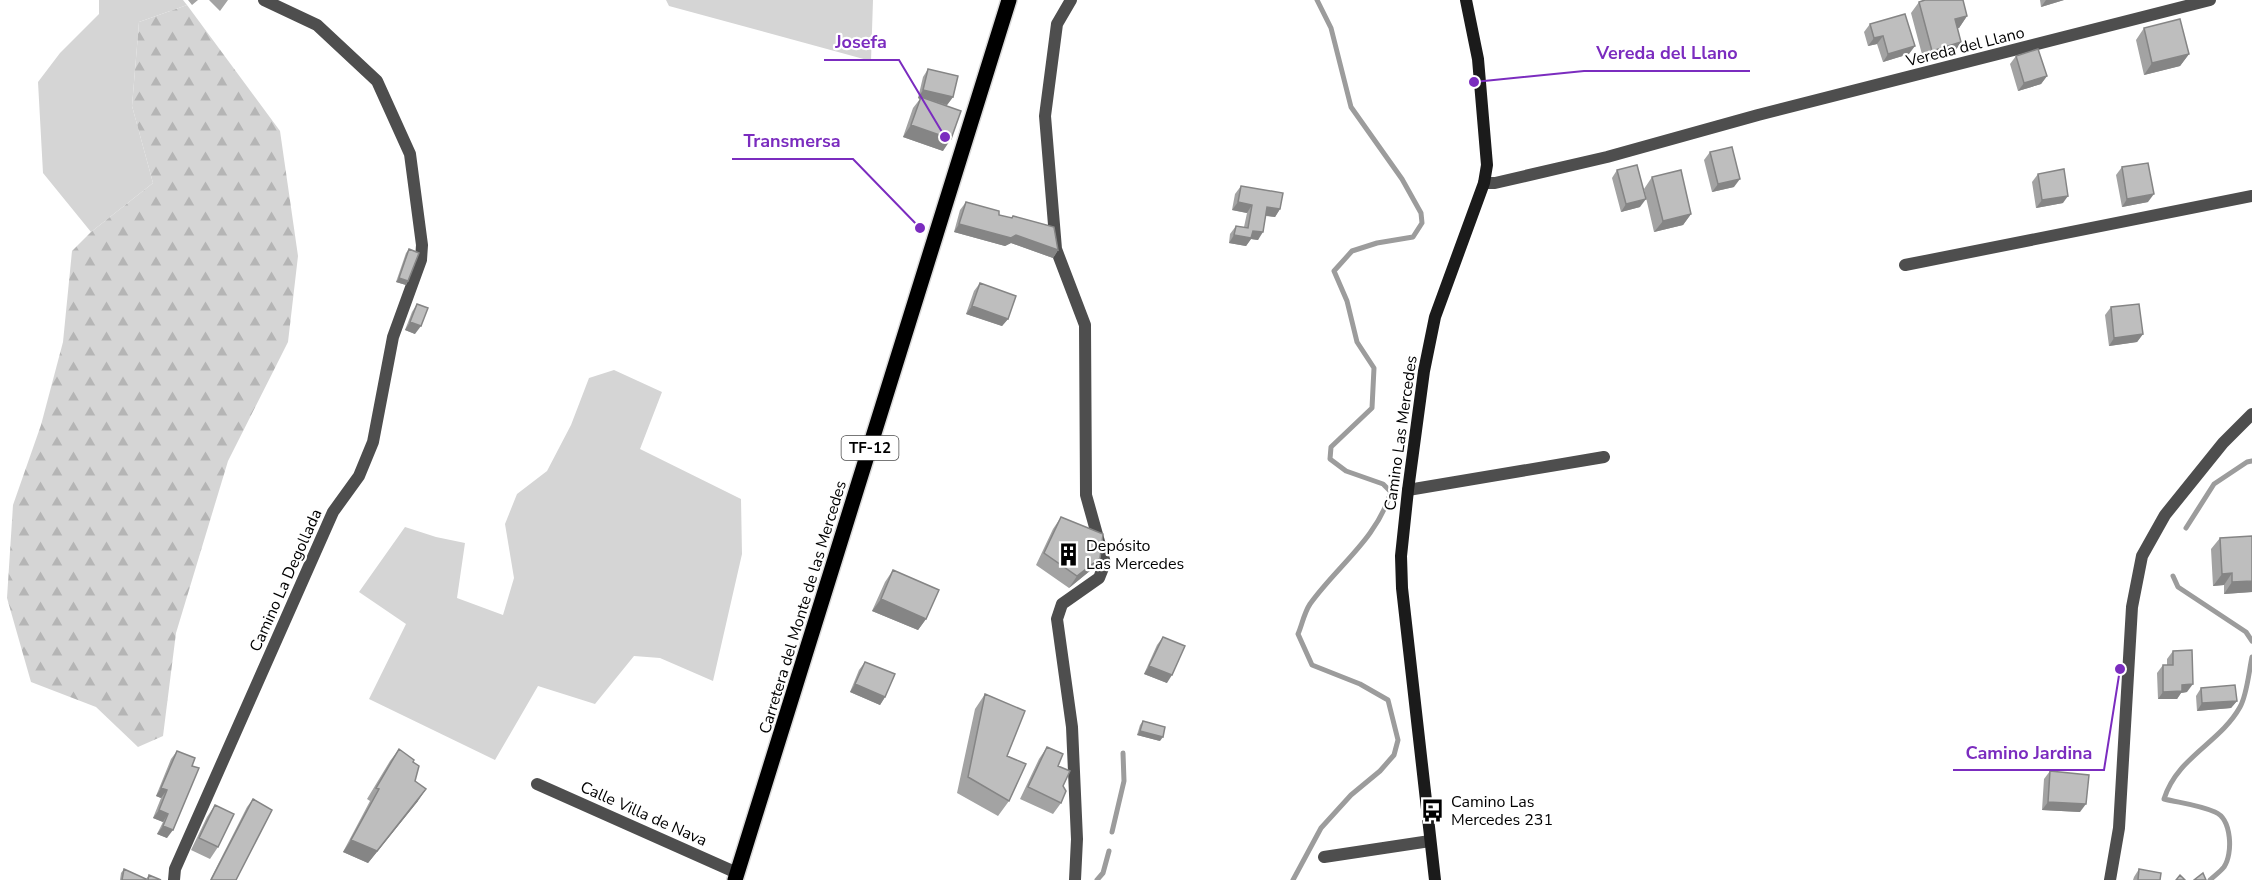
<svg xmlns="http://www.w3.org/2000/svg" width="2252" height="880" font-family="'Nunito Sans',sans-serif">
<defs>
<pattern id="forest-firs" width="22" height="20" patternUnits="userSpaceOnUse" patternTransform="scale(1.5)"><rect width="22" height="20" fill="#d5d5d5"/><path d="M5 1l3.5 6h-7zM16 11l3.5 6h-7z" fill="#b5b5b5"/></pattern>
</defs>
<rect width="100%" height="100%" fill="#fff"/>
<path fill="#d5d5d5" d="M99,0H183L187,5L139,22L132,106L153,183L91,232L43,173L38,82L60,53L99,14Z
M666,0H873L871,61L669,6Z
M614,370L662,392L640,449L741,499L742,554L713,681L660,658L634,656L595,704L538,686L495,760L369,699L406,624L359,592L405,527L436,537L465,543L457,598L503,615L514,578L505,524L517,494L547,471L571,425L589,378Z"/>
<path fill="url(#forest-firs)" d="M187,5L280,131L298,256L288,342L228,461L176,633L163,736L138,747L96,707L31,682L7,598L13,505L41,425L63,342L72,251L91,232L153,183L132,106L139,22Z"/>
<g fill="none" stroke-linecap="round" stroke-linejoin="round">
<path stroke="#9c9c9c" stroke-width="5" d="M2186,528L2214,484L2247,462L2252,461
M2173,576L2178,587L2246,632L2252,641
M1112,832L1124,781L1123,753
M1097,880L1103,873L1109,851
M1293,880L1321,828L1351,795L1380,771L1394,755L1398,740L1388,700L1360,684L1312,665L1298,634C1302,625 1304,613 1310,604C1338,565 1376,540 1391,492L1383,484L1346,471L1330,459L1331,447L1372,408L1374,368L1357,342L1347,301L1334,271L1352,251L1377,243L1413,237L1422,223L1421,213L1402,179L1351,107L1331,28L1317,0
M2210,880C2214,876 2220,872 2224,867C2233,854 2232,819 2215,812C2199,805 2181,803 2164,799C2177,757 2220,743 2240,707C2247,695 2249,671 2252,657"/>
<defs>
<path id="primary" d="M735,880L1009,0"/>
</defs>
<use href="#primary" stroke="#dbdbdb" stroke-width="18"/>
<path stroke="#4e4e4e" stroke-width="12" d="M1071,0L1057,24L1045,116L1056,249L1085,325L1086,495L1105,563L1099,578L1062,604L1057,619L1072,727L1077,839L1075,880
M1484,183H1495L1607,157L1758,115L2210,0
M1905,265L2252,196
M1408,490L1604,457
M537,784L737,873
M1324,857L1430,841
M174,880L175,869L333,512L359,476L373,442L393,337L421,260L422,245L410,154L377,81L317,25L264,0
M2110,880L2119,828L2132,607L2142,556L2165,515L2223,443L2252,414"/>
<path stroke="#1b1b1b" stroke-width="12" d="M1435,880L1402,588L1401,556L1408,490L1424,371L1435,317L1484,183L1487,165L1478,59L1466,0"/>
<use href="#primary" stroke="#000" stroke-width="15"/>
</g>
<path fill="#a3a3a3" d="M188,0H198L192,5Z
M209,0H228L220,11Z
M2040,0H2064L2041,7Z
M1919,2L1967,16L1959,28H1957L1961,42L1953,54L1924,62L1911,13Z
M1870,24L1909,54L1883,62L1877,44L1868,46L1864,32Z
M2144,28L2189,54L2180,66L2144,75L2136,40Z
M2016,56L2047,76L2041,84L2018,91L2010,64Z
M928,69L953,97L947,105L943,151L903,137L913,108L920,99L918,98L923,77Z
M1710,152L1734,187L1712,192L1704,160Z
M2122,167L2148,202L2122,207L2116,175Z
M1617,170L1640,207L1621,212L1612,178Z
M2038,174L2063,203L2036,208L2032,182Z
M1652,177L1691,214L1683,225L1654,232L1644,189Z
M1241,186L1280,209L1275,217L1266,216L1258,240L1251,239L1246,246L1229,243L1230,234L1236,226L1244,227L1247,213L1232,210L1235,194Z
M966,202L999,215L1012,218L1013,216L1058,250L1053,258L1011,243L1005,246L954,232L960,210Z
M409,249L408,281L406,285L396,282L406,253Z
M980,283L1008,319L1002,326L966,314L974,291Z
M417,304L415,334L405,330L412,312Z
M2111,307L2143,334L2137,342L2109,346L2105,315Z
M1061,517L1100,558L1091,570L1069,588L1036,565L1053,529Z
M2220,538L2252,592L2224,594V585L2213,586L2211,549Z
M893,570L926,619L918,630L872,611L885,582Z
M1163,637L1167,683L1144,674L1157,645Z
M2173,651L2187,692L2181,693L2177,699H2158L2157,673L2163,665H2167V659Z
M865,662L885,697L880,705L850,692L859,670Z
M2201,688L2237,701L2231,708L2197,711L2196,696Z
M985,694L1007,756L1009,801L998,816L957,793L975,709Z
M1143,721L1160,741L1137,735L1140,725Z
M1047,747L1058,766L1063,786L1061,803L1053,814L1020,799L1039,759Z
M399,749L413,762L418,801L368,863L343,852L370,801L367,799L390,761Z
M177,751L167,838L157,834L163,822L153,818L161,798L156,796L171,759Z
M2050,771L2080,812L2042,810L2044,779Z
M253,799L236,880H210L247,807Z
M215,805L218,847L210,859L191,850L207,817Z
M124,869L146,879L149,875L161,880H120L121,873Z
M2139,869L2160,880H2133L2134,877Z"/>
<path fill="#858585" d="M2046,0H2064L2041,7Z
M1967,16L1959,28L1947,31L1955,19Z
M1883,36L1877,44L1868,46L1874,38Z
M1961,42L1953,54L1924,62L1932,51Z
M1915,46L1909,54L1883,62L1888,54Z
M2189,54L2180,66L2144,75L2152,63Z
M2047,76L2041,84L2018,91L2024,83Z
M923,90L953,97L947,105L921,97L920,99L918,98Z
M911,125L951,139L943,151L903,137Z
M1740,179L1734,187L1712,192L1718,184Z
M2154,194L2148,202L2122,207L2127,199Z
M2068,196L2063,203L2036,208L2042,200Z
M1646,199L1640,207L1621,212L1626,204Z
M1238,202L1252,205L1247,213L1232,210Z
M1267,207L1280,209L1275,217L1262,215Z
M1691,214L1683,225L1654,232L1663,221Z
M959,224L1016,235L1058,250L1053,258L1011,243L1005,246L954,232Z
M1253,231L1263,232L1258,240L1251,239L1246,246L1229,243L1234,235Z
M399,278L408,281L406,285L396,282Z
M972,306L1008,319L1002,326L966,314Z
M410,322L421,326L415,334L405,330Z
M2143,334L2137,342L2109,346L2114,338Z
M1100,558L1091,570L1069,588L1077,576Z
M2232,573L2224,585L2213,586L2222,574Z
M2252,581V592L2224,594L2232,582Z
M881,599L926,619L918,630L872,611Z
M1149,666L1172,675L1167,683L1144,674Z
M855,684L885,697L880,705L850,692Z
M2193,684L2187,692L2181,693L2177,699H2158L2163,692L2182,685Z
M2237,701L2231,708L2197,711L2202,703Z
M1140,731L1163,737L1160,741L1137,735Z
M161,788L167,790L161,798L156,796Z
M426,789L418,801L368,863L343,852L351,840Z
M2048,802L2086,804L2080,812L2042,810Z
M159,810L168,814L163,822L153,818Z
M163,826L173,830L167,838L157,834Z"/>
<path fill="#bebebe" stroke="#858585" stroke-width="1.5" d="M1925,0H1963L1967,16L1955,19L1961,42L1932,51L1919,2Z
M1905,14L1915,46L1888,54L1883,36L1874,38L1870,24Z
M2180,19L2189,54L2152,63L2144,28Z
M2038,49L2047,76L2024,83L2016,56Z
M928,69L958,76L953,97L923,90Z
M921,97L961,111L951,139L911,125Z
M1732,147L1740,179L1718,184L1710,152Z
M2148,163L2154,194L2127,199L2122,167Z
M1637,165L1646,199L1626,204L1617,170Z
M2064,169L2068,196L2042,200L2038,174Z
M1681,170L1691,214L1663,221L1652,177Z
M1241,186L1283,193L1280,209L1267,207L1263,232L1253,231L1251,238L1234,235L1236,226L1248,228L1252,205L1238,202Z
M966,202L999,211V215L1012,218L1013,216L1054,227L1058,250L1016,235L1011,238L959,224Z
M409,249L419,253L408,281L399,278Z
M980,283L1016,296L1008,319L972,306Z
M417,304L428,308L421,326L410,322Z
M2139,304L2143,334L2114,338L2111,307Z
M1061,517L1103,534L1100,558L1077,576L1044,553Z
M2252,536V581L2232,582V573L2222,574L2220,538Z
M893,570L939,590L926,619L881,599Z
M1163,637L1185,646L1172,675L1149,666Z
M2192,650L2193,684L2182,685V691L2163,692V665H2173V651Z
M865,662L895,674L885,697L855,684Z
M2235,685L2237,701L2202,703L2201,688Z
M985,694L1025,711L1007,756L1026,764L1009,801L968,777Z
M1143,721L1165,727L1163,737L1140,731Z
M1047,747L1063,754L1058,766L1070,771L1063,786L1066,791L1061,803L1028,787Z
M399,749L414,760L413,762L419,766L415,781L426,789L377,851L351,840L379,789L376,788Z
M177,751L195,758L192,766L199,768L173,830L163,826L168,814L159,810L167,790L161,788Z
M2050,771L2089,775L2086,804L2048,802Z
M253,799L272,810L236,880H211Z
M215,805L234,814L218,847L199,838Z
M124,869L146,879V880H122Z
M2139,869L2161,873L2160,880H2138Z
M2203,873L2206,880H2194Z
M149,875L161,880H148Z
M2180,875L2185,880H2176Z"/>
<defs>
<symbol id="building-bare" viewBox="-9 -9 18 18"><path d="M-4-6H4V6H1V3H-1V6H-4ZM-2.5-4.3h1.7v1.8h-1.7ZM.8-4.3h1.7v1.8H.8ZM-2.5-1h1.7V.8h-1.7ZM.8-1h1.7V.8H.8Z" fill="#000" stroke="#fff" stroke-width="2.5" paint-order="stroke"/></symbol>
<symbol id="bus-bare" viewBox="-9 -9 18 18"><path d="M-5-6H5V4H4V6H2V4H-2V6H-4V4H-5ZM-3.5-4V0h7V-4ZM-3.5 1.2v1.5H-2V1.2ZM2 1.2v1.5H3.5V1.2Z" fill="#000" stroke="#fff" stroke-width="2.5" paint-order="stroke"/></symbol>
</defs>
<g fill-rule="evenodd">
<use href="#building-bare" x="1052" y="538" width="33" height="33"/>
<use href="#bus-bare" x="1416" y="794" width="33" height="33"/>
</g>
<g text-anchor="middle" stroke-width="4.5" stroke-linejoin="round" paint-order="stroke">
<rect fill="#fff" stroke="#4c4c4c" stroke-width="1.5" x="841.5" y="436" width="57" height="24" rx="4.5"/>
<g font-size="15" font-weight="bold" fill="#000">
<text x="870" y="453">TF-12</text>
</g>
<g font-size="16" fill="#000" stroke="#fff">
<text transform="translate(1965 46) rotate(-14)" y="6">Vereda del Llano</text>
<text transform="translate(1400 433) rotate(-82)" y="6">Camino Las Mercedes</text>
<text transform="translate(285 580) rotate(-66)" y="6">Camino La Degollada</text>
<text transform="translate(802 607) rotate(-73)" y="6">Carretera del Monte de las Mercedes</text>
<text transform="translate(644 813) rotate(24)" y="6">Calle Villa de Nava</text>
</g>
<g font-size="16" fill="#000" stroke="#fff" text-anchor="start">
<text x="1086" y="551">Depósito<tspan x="1086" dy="18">Las Mercedes</tspan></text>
<text x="1451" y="807">Camino Las<tspan x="1451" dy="18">Mercedes 231</tspan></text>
</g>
</g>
<path fill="none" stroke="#7b2cbf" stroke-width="2" d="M945 137L899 60H824M1474 82L1584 71H1750M920 228L853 159H732M2120 669L2104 770H1953"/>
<g fill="#7b2cbf" stroke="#fff" stroke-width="2">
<circle cx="945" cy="137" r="6"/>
<circle cx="1474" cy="82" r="6"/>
<circle cx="920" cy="228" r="6"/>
<circle cx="2120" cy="669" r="6"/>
</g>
<g font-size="18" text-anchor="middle" font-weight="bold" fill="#7b2cbf" stroke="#fff" stroke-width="4.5" stroke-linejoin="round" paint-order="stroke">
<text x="861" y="48">Josefa</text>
<text x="1667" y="59">Vereda del Llano</text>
<text x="792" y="147">Transmersa</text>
<text x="2029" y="759">Camino Jardina</text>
</g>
</svg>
